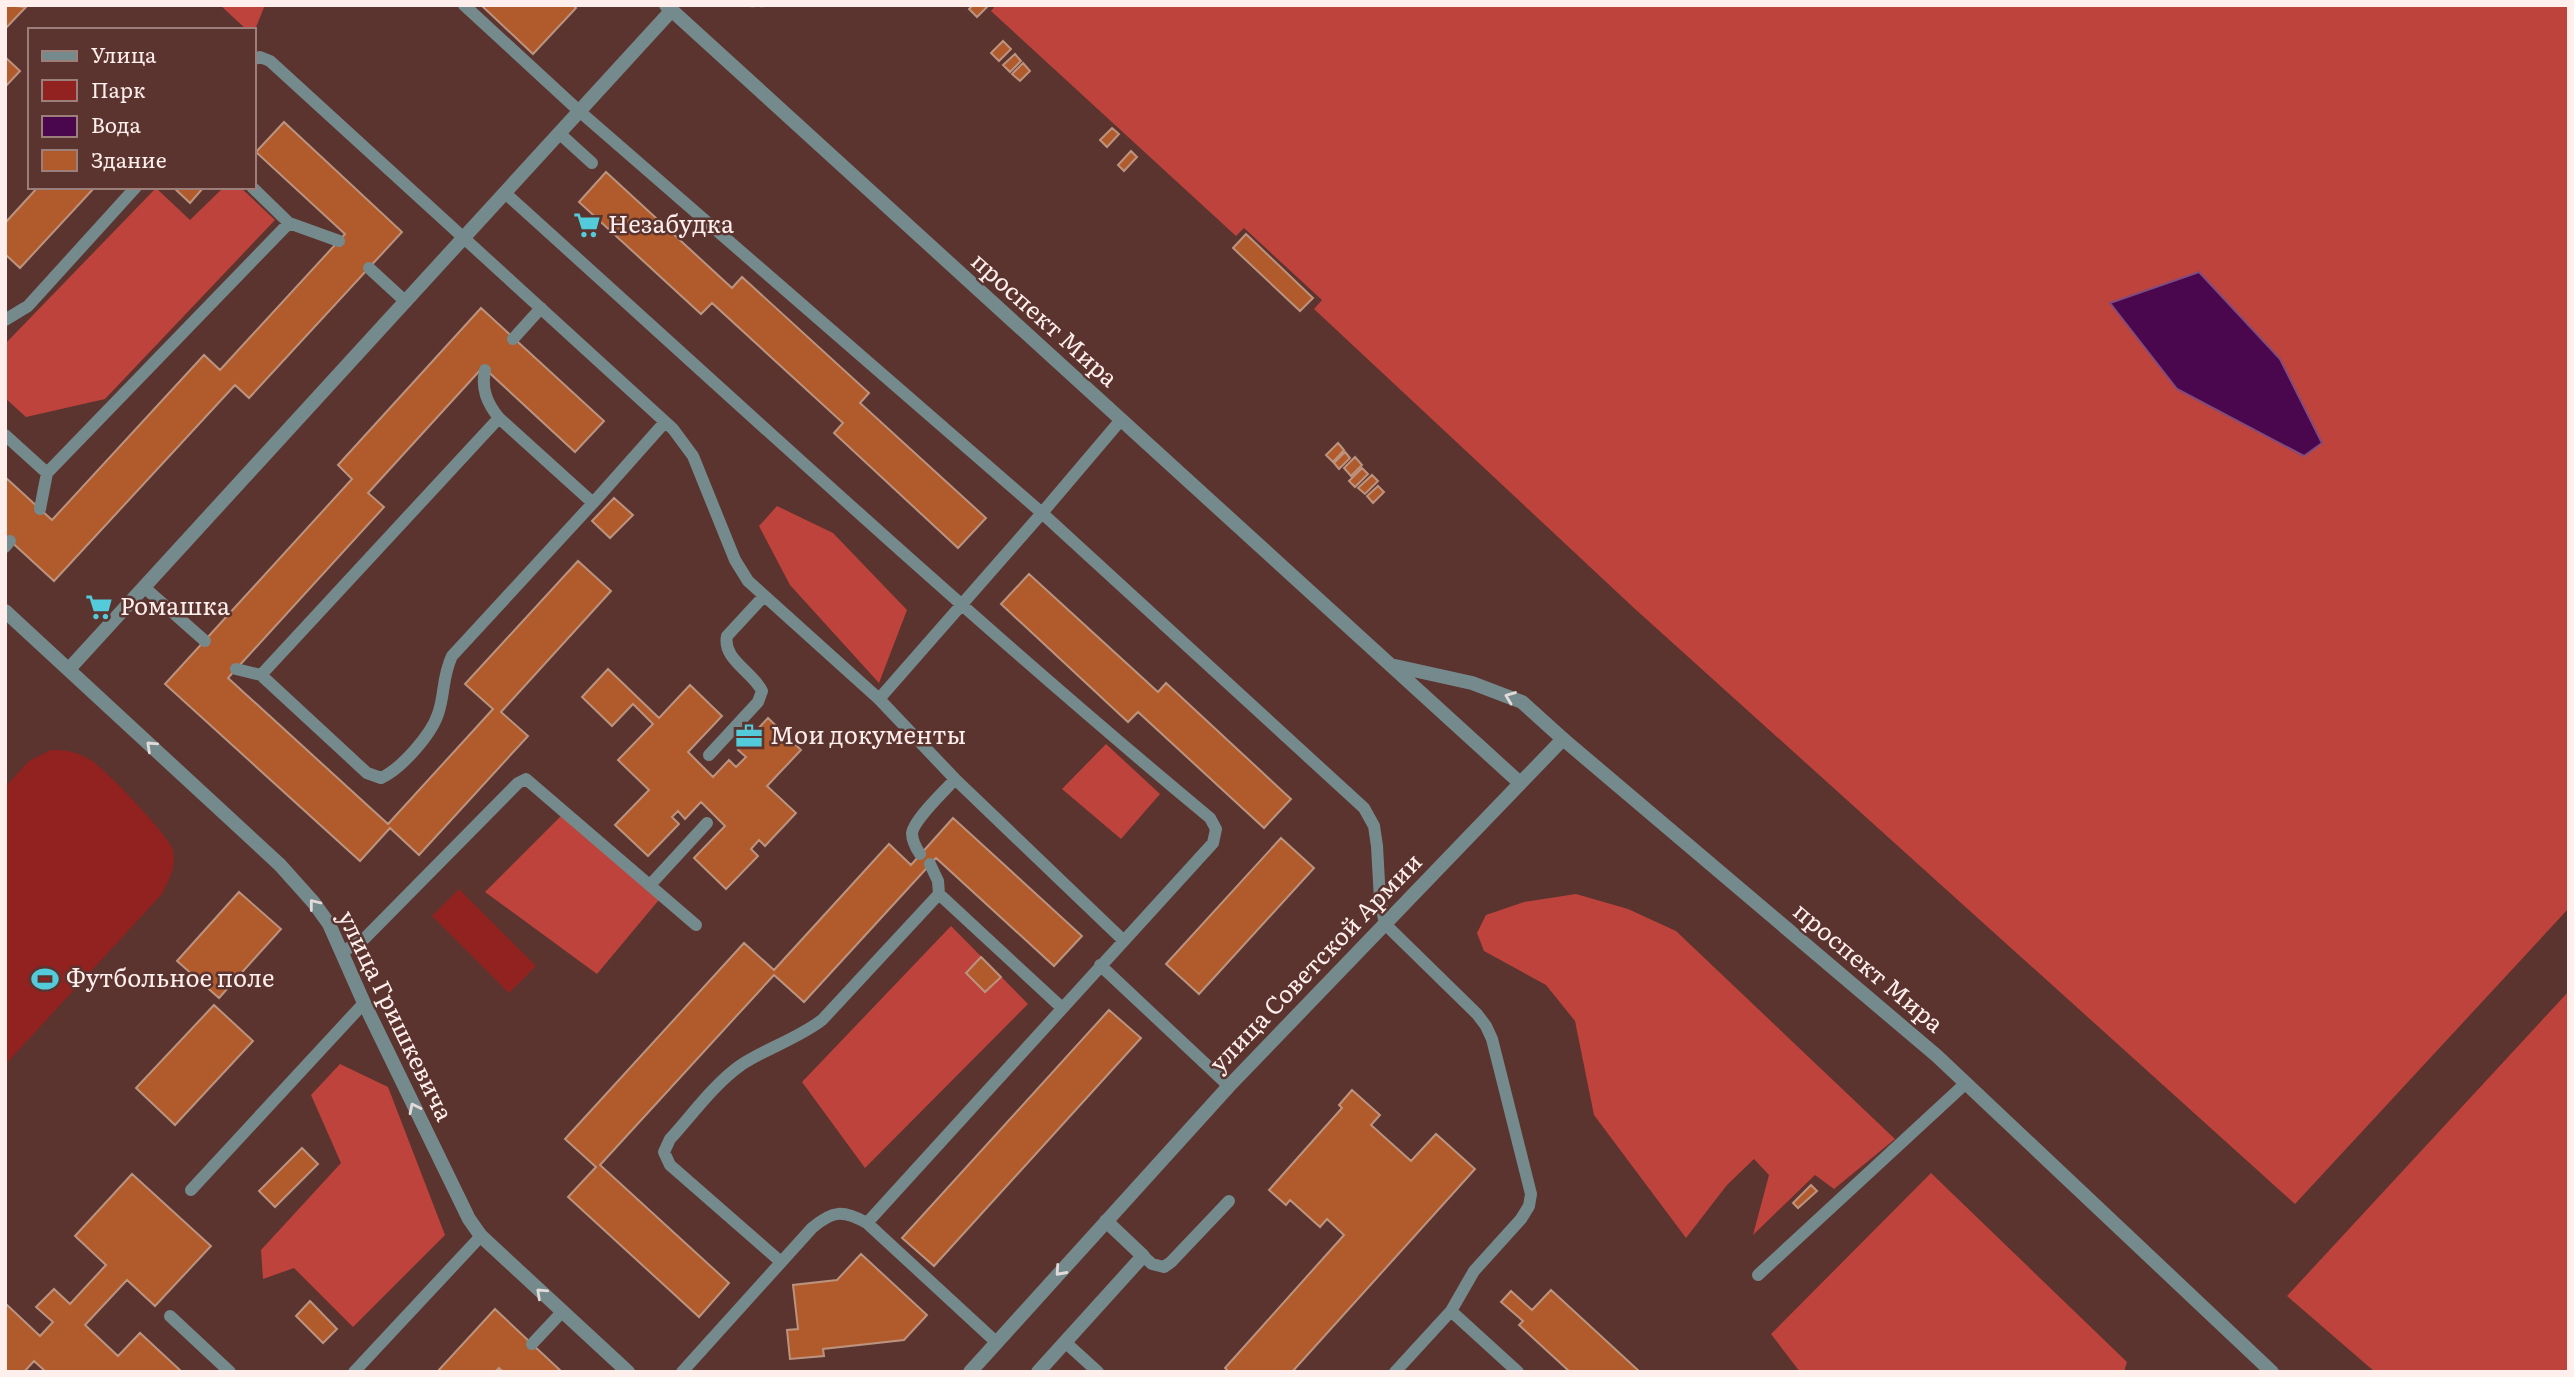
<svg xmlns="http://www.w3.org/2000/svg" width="2574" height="1377" font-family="Literata,serif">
<rect width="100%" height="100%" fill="#5b342f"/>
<path fill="#91221f" d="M51,750C67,750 78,752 92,761C106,770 166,833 172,848C178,864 169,879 162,894L5,1065V787L29,761Z
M459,889L536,966L509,993L432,916Z"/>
<path fill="#be433c" d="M220,5H265L254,32V30H247Z
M996,5H2569V908L2295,1204L1634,608L1314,309L1322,300L1244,228L1236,236L991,11Z
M224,187H240L275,220L105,399L26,417L5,398V344L156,188L190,220Z
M777,506L833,533L907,610L879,683L790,585L759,526Z
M1106,744L1160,794L1121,839L1062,789Z
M565,812L663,895L597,974L485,892Z
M1576,894L1628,909L1676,931L1895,1139L1834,1189L1815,1175L1753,1235L1769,1175L1754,1159L1727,1185L1686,1238L1594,1115L1575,1021L1546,985L1484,951L1477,933L1486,915L1524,902Z
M951,926L1028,1004L865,1168L802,1082Z
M2569,991V1372H2375L2287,1296Z
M340,1064L388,1087L445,1235L353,1327L294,1268L263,1279L261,1250L341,1163L311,1095Z
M1931,1173L2127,1362L2124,1372H1800L1771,1334Z"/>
<path fill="#4b074d" stroke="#814c7d" stroke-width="2" d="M2199,272L2280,359L2322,443L2304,456L2177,389L2110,303Z"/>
<path fill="#b15b2c" stroke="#bc937e" stroke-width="2" d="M5,5L26,7L5,29Z
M481,5H573L576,8L533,54Z
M973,5H987L988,6L977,17L969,9Z
M1003,41L1011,49L999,61L991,53Z
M1015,54L1021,61L1010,72L1003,65Z
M5,57L20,71L5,87Z
M1023,63L1030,71L1020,81L1012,74Z
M284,122L402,232L249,398L235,385L54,581L5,536V477L52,520L204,355L220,370L345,234L256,152Z
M1112,128L1119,134L1107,147L1100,140Z
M1131,151L1137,157L1124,171L1118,165Z
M606,172L732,288L742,277L869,393L860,403L986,518L958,548L834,433L843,423L712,303L701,314L579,202Z
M38,187H95L20,268L5,254V223Z
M173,187H204L190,203Z
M1246,234L1313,298L1300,311L1233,248Z
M481,308L604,421L575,452L483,367L368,493L384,507L228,678L388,824L493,709L465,684L578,561L611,591L501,712L528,736L419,855L390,828L360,861L165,684L352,479L338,465Z
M1338,443L1344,450L1333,462L1326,455Z
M1345,452L1350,458L1339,469L1334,463Z
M1355,457L1362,465L1351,476L1344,468Z
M1362,468L1368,474L1355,487L1349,481Z
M1372,475L1378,481L1365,494L1358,488Z
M1378,486L1384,492L1373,503L1367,496Z
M614,498L633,515L610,538L592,521Z
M1029,574L1158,692L1166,683L1291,799L1264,828L1138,712L1128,722L1001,604Z
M608,669L659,718L690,685L722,716L688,752L713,777L729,760L736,767L746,757L738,750L768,718L801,750L767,786L796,813L765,846L759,840L751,849L758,856L726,889L694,858L725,826L701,802L685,819L678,811L672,817L679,824L648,856L615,825L649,790L618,760L653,724L633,704L612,726L582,697Z
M953,818L1082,936L1054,966L936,858L804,1002L774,975L600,1165L729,1283L699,1317L568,1197L596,1167L565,1139L744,943L774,970L889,844L911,865Z
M1281,838L1314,868L1199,994L1166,964Z
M239,892L281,929L219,998L177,961Z
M981,957L1001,977L985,992L966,973Z
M214,1005L253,1041L175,1125L136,1088Z
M1109,1010L1141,1038L934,1266L902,1238Z
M1352,1090L1380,1115L1371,1125L1411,1161L1436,1134L1475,1169L1292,1372H1229L1225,1368L1344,1235L1327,1219L1320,1227L1290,1200L1286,1205L1269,1190L1342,1108L1339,1105Z
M302,1148L318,1164L275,1207L259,1191Z
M132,1174L211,1246L155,1306L127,1280L85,1325L118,1356L140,1333L182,1372H46L34,1361L24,1372H5V1303L40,1336L53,1322L36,1307L54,1289L70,1304L106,1265L75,1236Z
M1811,1185L1817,1191L1798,1208L1793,1203Z
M861,1254L927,1315L904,1340L823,1349L824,1356L790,1359L787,1330L798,1329L793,1285L837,1280Z
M1551,1290L1640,1372H1570L1519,1325L1523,1321L1501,1302L1511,1291L1532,1310Z
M310,1301L337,1329L323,1343L296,1316Z
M495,1309L532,1344L562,1372H503L499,1368L495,1372H437Z"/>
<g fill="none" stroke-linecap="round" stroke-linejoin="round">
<path stroke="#937470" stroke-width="4.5" stroke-dasharray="5 5" stroke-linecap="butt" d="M750,5H764"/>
<path stroke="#748a8d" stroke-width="12" d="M464,5L578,110L1042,513L879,699
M254,59L260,57L270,61L673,429L693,456L735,560L748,581L879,699L955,779L1123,940
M559,133L592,163
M505,193C738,403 968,617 1210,818L1216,829L1213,843L867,1223C843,1210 833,1210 812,1228L682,1372
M289,223L339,241
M369,268L406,302
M5,320L28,306L136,187
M513,339L541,308
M485,370C481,389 487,403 499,418
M1120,421L1042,513L1364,808L1374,826L1377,846L1380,900L1385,924L1477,1014L1486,1026L1492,1039L1531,1194L1529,1206L1521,1219L1474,1271L1451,1311L1395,1372
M5,435L47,473L289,223L252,187
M593,503L452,656C442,677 445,694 438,714C431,735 401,769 381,778L367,773L261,675L499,418L593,503L665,422
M40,509L47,473
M5,547L10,541
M145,588L205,641
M236,669L261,675
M709,755L758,702L762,691C753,672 722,659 727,636L764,596
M920,854C916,848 912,841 912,833C914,819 945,791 955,779
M930,864L938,881L939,894
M650,885L707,823
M342,952L364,939L518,783L526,779L696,925
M1100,965L1229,1086
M191,1190L364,1003
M867,1223L996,1342
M1143,1256L1152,1264L1164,1267L1171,1262L1229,1201
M781,1262L670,1165L664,1152L670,1139C692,1115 714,1084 741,1065C767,1048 797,1039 822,1020L939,894L1061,1007
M1758,1275L1966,1083
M1451,1311L1518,1372
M170,1316L230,1372
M1065,1342L1098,1372
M532,1344L562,1312
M354,1372L481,1236"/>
<path stroke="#748a8d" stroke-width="14" d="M666,5L1520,783
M5,611L280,865L314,903L329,924L364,1003L469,1219L481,1236L628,1372
M1395,666L1472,683L1522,702L1563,739
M69,669L672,10"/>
<path stroke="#748a8d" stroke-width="14" d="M970,1372L1229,1086L1563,739L1937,1056L2272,1372
M1038,1372L1143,1256L1106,1221"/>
</g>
<defs><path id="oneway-chevron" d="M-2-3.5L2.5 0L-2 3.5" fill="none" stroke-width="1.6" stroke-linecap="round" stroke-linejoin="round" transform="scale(1.75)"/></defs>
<g stroke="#e2dad9">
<use href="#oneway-chevron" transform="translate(1510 697) rotate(-159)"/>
<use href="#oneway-chevron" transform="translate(151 746) rotate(-137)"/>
<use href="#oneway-chevron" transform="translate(314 904) rotate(-128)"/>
<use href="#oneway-chevron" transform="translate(414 1108) rotate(-116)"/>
<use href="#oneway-chevron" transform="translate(1060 1271) rotate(132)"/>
<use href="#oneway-chevron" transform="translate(541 1293) rotate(-137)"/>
</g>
<defs>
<symbol id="supermarket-bare" viewBox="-9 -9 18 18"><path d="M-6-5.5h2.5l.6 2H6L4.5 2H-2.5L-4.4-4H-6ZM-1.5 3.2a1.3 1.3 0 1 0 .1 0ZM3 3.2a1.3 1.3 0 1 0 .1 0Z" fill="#53cbda" stroke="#5b342f" stroke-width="2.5" paint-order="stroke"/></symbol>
<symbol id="office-bare" viewBox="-9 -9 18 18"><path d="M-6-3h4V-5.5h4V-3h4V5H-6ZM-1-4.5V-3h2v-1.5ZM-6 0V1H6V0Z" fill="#53cbda" stroke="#5b342f" stroke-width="2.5" paint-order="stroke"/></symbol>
<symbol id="stadium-bare" viewBox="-9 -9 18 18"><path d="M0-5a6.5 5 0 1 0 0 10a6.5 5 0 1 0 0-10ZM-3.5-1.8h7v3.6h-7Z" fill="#53cbda" stroke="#5b342f" stroke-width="2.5" paint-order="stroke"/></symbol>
</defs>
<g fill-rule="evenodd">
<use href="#supermarket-bare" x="568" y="206" width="38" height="38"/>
<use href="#supermarket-bare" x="80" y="588" width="38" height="38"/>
<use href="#office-bare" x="730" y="717" width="38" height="38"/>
<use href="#stadium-bare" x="26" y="960" width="38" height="38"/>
</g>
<g text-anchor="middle" stroke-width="5" stroke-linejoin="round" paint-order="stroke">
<g font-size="24" fill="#feeeec" stroke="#5b342f" text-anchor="start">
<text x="608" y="233">Незабудка</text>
<text x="120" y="615">Ромашка</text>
<text x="770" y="744">Мои документы</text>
<text x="66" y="987">Футбольное поле</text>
</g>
<g font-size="24" fill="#feeeec" stroke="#5b342f">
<text transform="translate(1044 320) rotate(42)" y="8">проспект Мира</text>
<text transform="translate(1316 963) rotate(-46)" y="8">улица Советской Армии</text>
<text transform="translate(1868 968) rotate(40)" y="8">проспект Мира</text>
<text transform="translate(395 1016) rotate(64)" y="8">улица Гришкевича</text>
</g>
</g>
<rect width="2574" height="1377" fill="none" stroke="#feeeec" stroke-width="14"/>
<rect x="28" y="28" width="228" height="161" fill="#5b342f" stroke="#9c7e7b" stroke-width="2"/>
<rect x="42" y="51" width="35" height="10" fill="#748a8d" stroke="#9c7e7b" stroke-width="2"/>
<text x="91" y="63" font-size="21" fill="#feeeec">Улица</text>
<rect x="42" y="80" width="35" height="21" fill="#91221f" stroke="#9c7e7b" stroke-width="2"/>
<text x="91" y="98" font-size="21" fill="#feeeec">Парк</text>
<rect x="42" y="116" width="35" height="21" fill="#4b074d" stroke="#9c7e7b" stroke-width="2"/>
<text x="91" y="133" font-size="21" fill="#feeeec">Вода</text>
<rect x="42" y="150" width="35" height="21" fill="#b15b2c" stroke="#9c7e7b" stroke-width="2"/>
<text x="91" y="168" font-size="21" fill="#feeeec">Здание</text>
</svg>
